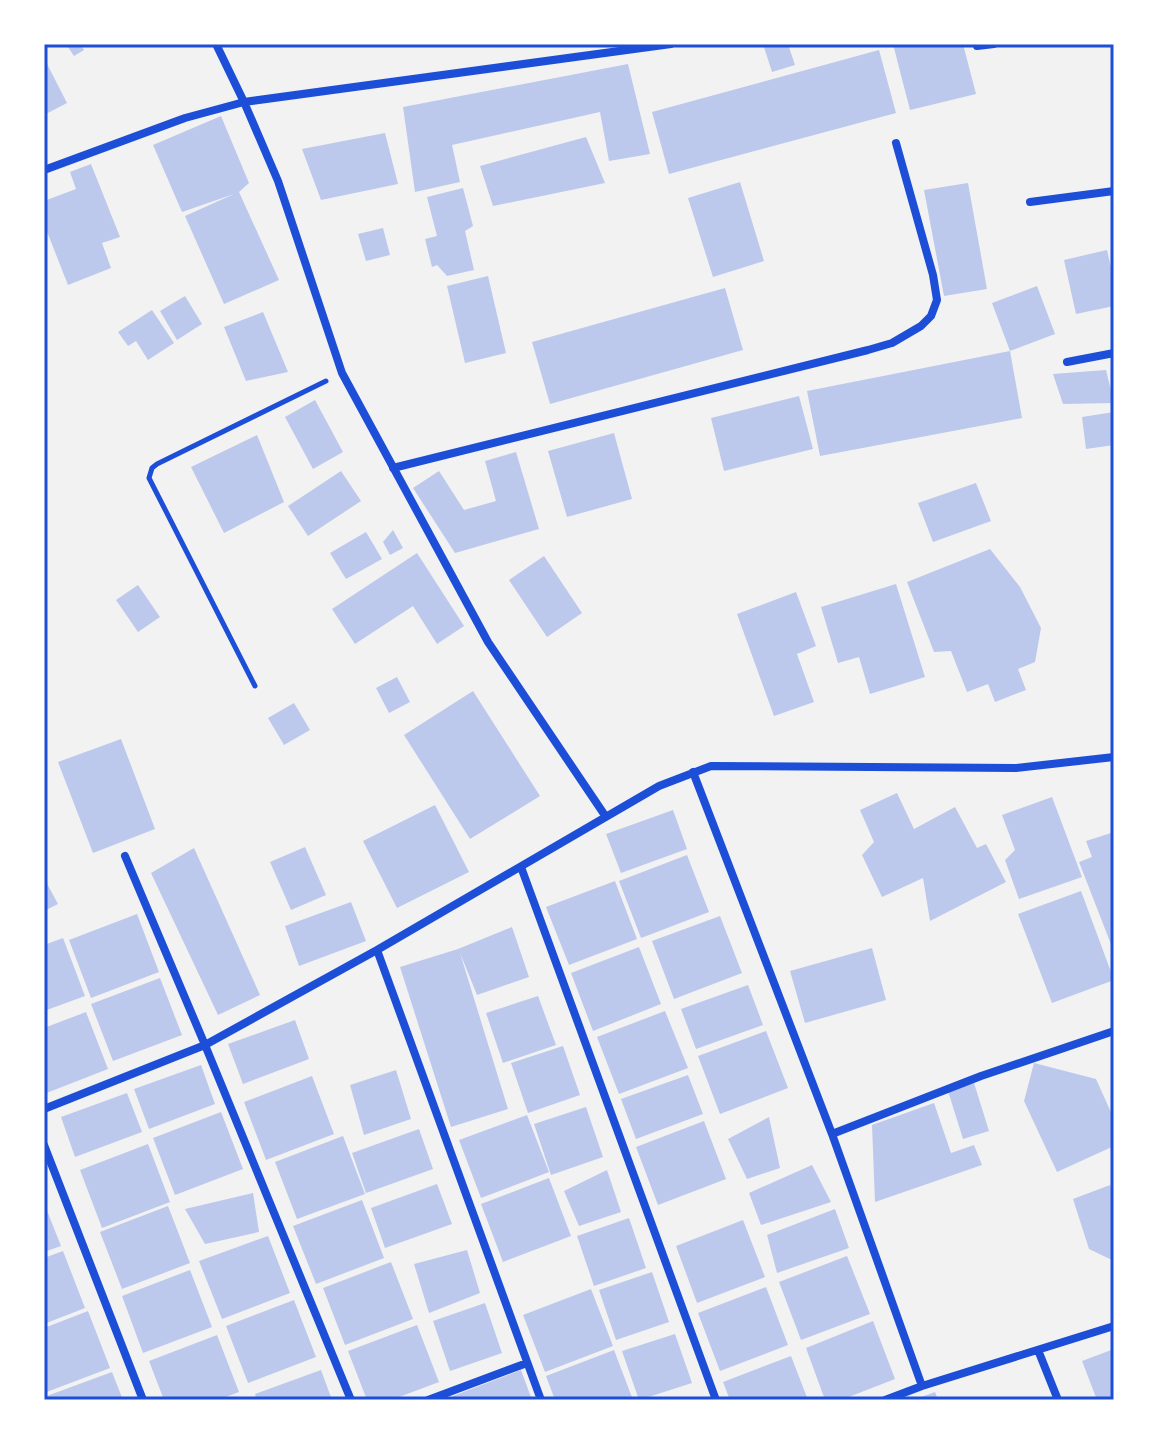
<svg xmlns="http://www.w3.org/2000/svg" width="1158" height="1444" font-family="Commissioner,sans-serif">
<rect width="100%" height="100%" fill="#f2f2f2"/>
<path fill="#bdc9ec" d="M66,44H80L84,50L74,56Z
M763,44H788L795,65L772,72Z
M893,44H963L976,94L910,110Z
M879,50L896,113L669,174L652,112Z
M44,58L67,103L44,115Z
M628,64L650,154L609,161L600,112L452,145L460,182L415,192L403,107Z
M221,116L249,183L239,192L279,280L224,304L185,216L234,194L182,212L153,145Z
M385,133L398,184L321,200L302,149Z
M586,137L605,183L493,206L480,166Z
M91,164L120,237L102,243L111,268L68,285L44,224V201L76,189L70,172Z
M740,182L764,261L713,277L688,198Z
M968,183L987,289L944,296L924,190Z
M463,188L473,226L465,231L474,270L447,276L437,265L432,267L425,239L437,236L427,197Z
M383,228L390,255L366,261L358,234Z
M1107,250L1114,281V306L1076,314L1064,260Z
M488,276L506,353L465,363L447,286Z
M1037,286L1055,334L1010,351L992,303Z
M725,288L743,350L550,404L532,342Z
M185,296L202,324L177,340L160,311Z
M152,310L174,343L148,360L136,341L128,346L118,332Z
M263,312L288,372L246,381L224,327Z
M1010,351L1022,418L820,456L807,391Z
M1106,370L1114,403L1063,404L1053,374Z
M799,396L813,449L724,471L711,418Z
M315,400L343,452L313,469L285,417Z
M1114,412V445L1086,449L1082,417Z
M614,433L632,499L567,517L548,451Z
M257,435L284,502L224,533L191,467Z
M516,452L539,529L455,553L413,488L439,471L464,510L496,501L485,461Z
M341,471L361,501L308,536L288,506Z
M976,483L991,521L933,542L918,503Z
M393,530L403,548L390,555L383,542Z
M366,532L382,559L346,579L330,553Z
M990,549L1020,587L1041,628L1035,662L1018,669L1026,690L995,702L988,684L967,692L951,651L934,652L907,582Z
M417,553L464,626L437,644L413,606L355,644L332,609Z
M544,556L582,613L547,637L509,580Z
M896,584L925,677L870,694L859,657L838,663L821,607Z
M138,585L160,617L138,632L116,600Z
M796,592L816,646L797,654L814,702L774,716L737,614Z
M397,677L410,702L389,713L376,688Z
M473,691L540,796L470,839L404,735Z
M294,703L310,730L284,745L268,718Z
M121,739L155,829L93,853L58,762Z
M897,793L914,829L955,807L977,848L986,844L1006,882L930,921L923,878L882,897L862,855L874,842L860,810Z
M1052,797L1082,877L1019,899L1005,860L1015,850L1002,815Z
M435,805L469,872L397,908L363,841Z
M673,810L687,849L621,873L606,834Z
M1114,832V952L1079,862L1092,857L1086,841Z
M305,847L326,895L291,910L270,862Z
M194,848L260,995L218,1015L151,873Z
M687,855L709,912L641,938L619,881Z
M44,878L58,904L44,911Z
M615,881L637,939L569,965L546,907Z
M1081,891L1114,980L1052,1003L1018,914Z
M351,902L366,941L299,966L285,926Z
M137,914L159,972L91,998L69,940Z
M720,916L742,973L674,999L652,941Z
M512,927L529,977L477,995L460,953L508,1109L451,1127L400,967L458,949Z
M63,938L85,996L44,1011V945Z
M639,947L661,1004L593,1031L571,973Z
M872,948L886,1000L805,1023L790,971Z
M160,978L182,1035L113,1061L91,1004Z
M748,985L763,1025L696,1049L681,1009Z
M538,996L556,1045L503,1063L486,1013Z
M665,1011L688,1068L619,1094L597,1037Z
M86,1012L108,1069L44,1094V1028Z
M295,1020L309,1059L243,1084L228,1044Z
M766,1031L788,1088L720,1114L698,1056Z
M563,1046L580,1095L528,1113L511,1063Z
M1034,1063L1096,1079L1114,1119V1146L1057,1172L1024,1101Z
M201,1065L215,1104L149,1129L134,1089Z
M396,1070L411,1119L364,1135L350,1085Z
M688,1075L703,1114L636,1139L621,1099Z
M312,1076L334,1134L266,1160L244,1102Z
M974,1083L989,1131L963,1139L948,1091Z
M127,1093L142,1132L75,1157L61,1117Z
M934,1103L951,1153L974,1145L982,1165L875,1202L872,1125Z
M586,1107L603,1157L551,1175L534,1124Z
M221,1112L243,1169L175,1195L153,1138Z
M527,1115L549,1172L481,1198L459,1140Z
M769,1117L780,1168L747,1179L728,1139Z
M704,1121L726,1179L658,1205L636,1147Z
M419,1129L433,1169L366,1193L352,1153Z
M343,1136L365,1194L297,1219L275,1162Z
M148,1144L170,1202L102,1228L80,1170Z
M812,1165L831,1202L761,1225L749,1193Z
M607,1170L621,1212L579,1226L564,1191Z
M549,1178L571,1236L503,1262L481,1204Z
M437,1184L452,1224L385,1248L371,1208Z
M1110,1185L1114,1195V1261L1089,1249L1073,1199Z
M253,1193L259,1232L205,1244L185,1209Z
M362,1200L384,1258L316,1284L293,1226Z
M44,1203L61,1246L44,1252Z
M168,1206L190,1263L122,1289L100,1232Z
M835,1209L849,1248L777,1273L767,1235Z
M629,1218L646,1268L594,1286L577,1236Z
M743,1220L765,1277L697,1303L676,1246Z
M268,1236L290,1293L222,1319L199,1261Z
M467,1250L480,1293L429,1313L414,1264Z
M63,1251L85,1308L44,1324V1258Z
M847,1256L870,1314L801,1340L779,1282Z
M391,1262L413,1319L345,1345L323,1288Z
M190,1270L212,1327L143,1353L122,1296Z
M652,1272L669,1322L616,1340L599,1290Z
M766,1287L788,1345L720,1371L698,1313Z
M591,1289L613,1346L545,1372L523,1315Z
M294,1300L316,1357L248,1383L226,1326Z
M485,1303L502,1353L450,1371L433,1321Z
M88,1311L110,1368L44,1393V1328Z
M873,1321L895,1379L841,1400H825L806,1348Z
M417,1325L439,1382L391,1400H367L348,1351Z
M675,1334L692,1383L639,1400L622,1351Z
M217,1335L239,1392L218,1400H164L149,1361Z
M1114,1349V1400H1097L1082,1361Z
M614,1350L633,1400H555L546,1376Z
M791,1356L808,1400H730L723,1382Z
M321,1370L332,1400H257L255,1394Z
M521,1370L532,1400H454L453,1396Z
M112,1372L123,1400H45L44,1397Z
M935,1392L938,1400H913Z"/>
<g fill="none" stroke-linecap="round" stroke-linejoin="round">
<path stroke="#1d4ed8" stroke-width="5" d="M255,686L149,478L152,468L157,464L326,381"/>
<path stroke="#1d4ed8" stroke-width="8" d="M216,44L244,102L278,181L342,373L488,642L606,817
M977,46L994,44
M44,170L185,118L244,102L671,44
M1030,202L1114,191
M1067,362L1114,353
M393,468L868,350L892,343L921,326L931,316L937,300L933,275L896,143
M693,772L832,1134L922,1386
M125,856L205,1045L351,1400
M521,867L716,1400
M377,950L541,1400
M44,1109L205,1045L377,950L659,786L711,766L1016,768L1114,757
M832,1134L981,1076L1114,1031
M44,1145L143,1400
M1038,1350L1058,1400
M428,1400L527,1363
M885,1400L922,1386L1114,1326"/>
</g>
<rect width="1158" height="1444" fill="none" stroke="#ffffff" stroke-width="92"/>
<rect x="46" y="46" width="1066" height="1352" fill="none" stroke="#1d4ed8" stroke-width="3"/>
</svg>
